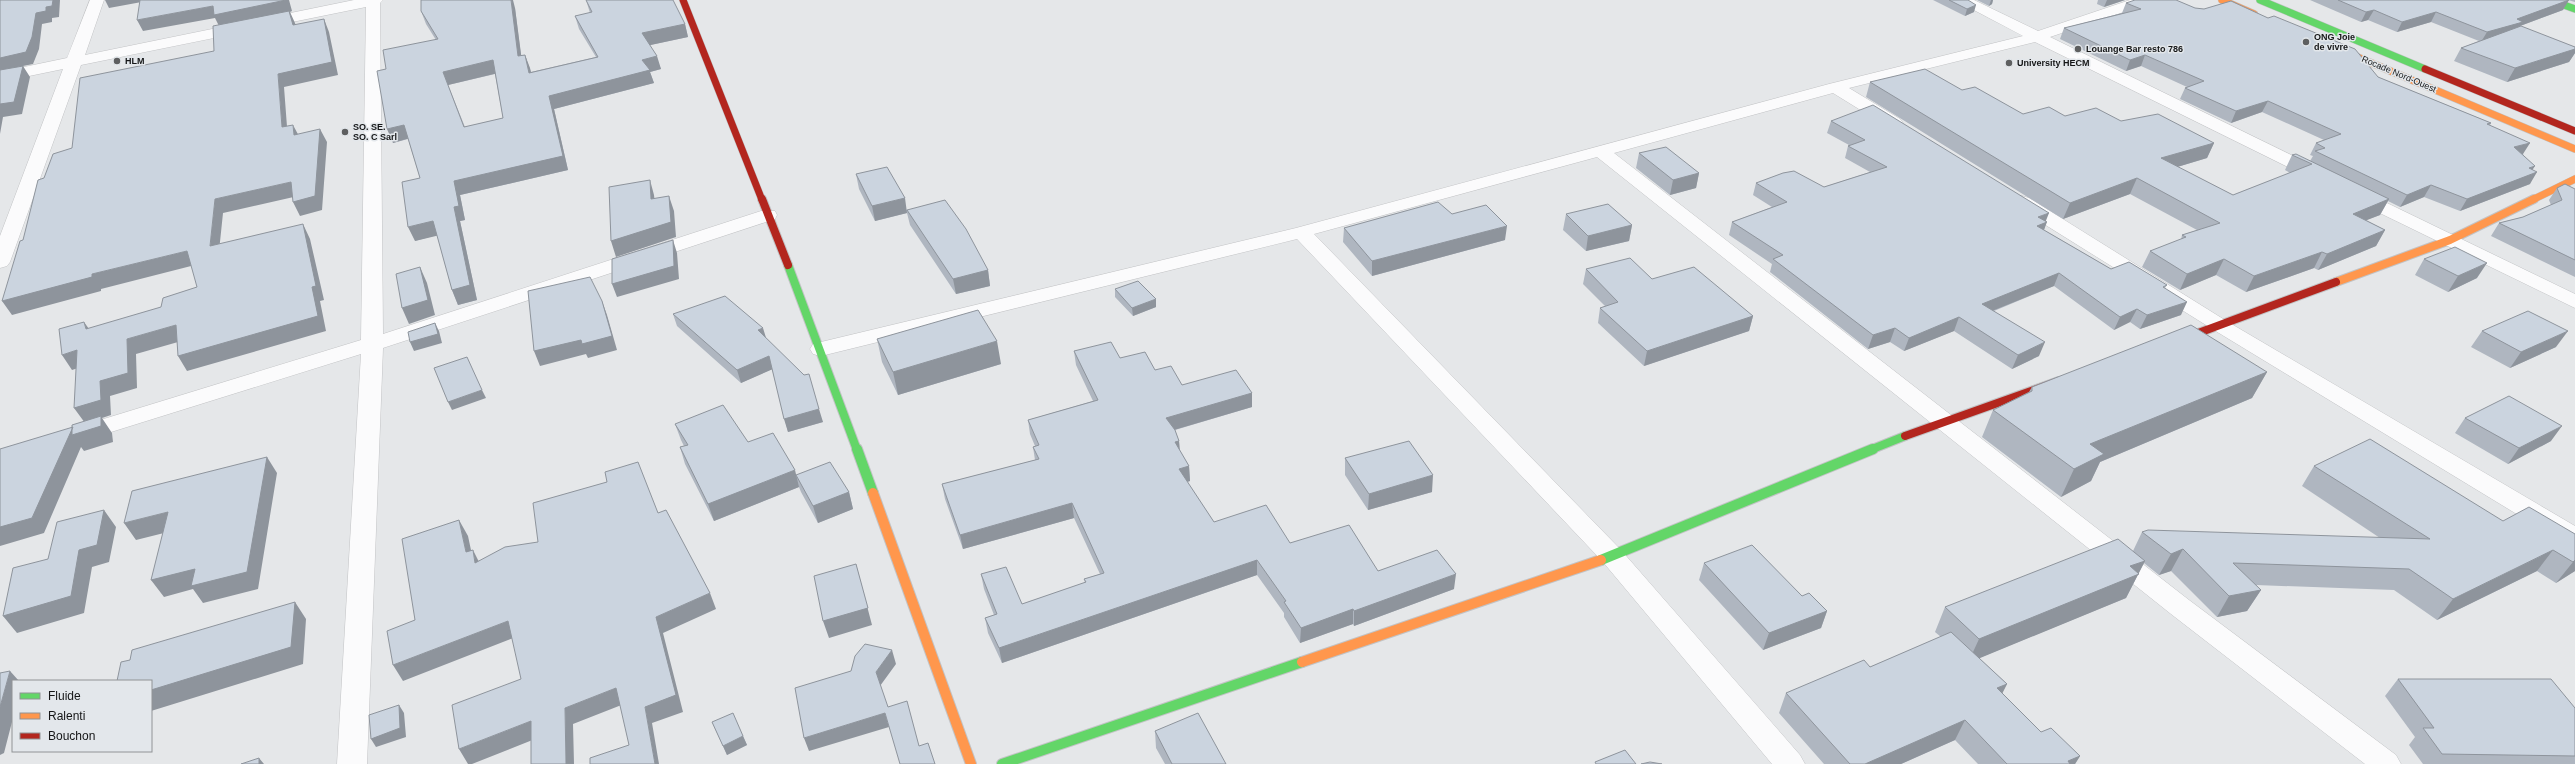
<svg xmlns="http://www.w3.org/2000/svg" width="2575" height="764" font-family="Helvetica,sans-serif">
<rect width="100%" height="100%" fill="#e5e7e9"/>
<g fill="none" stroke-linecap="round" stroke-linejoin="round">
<defs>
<path id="street" d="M90,0H104L85,55L354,0H383L380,3L383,334L761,211H775L777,215L775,219L383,348L367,764H337L361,354L79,442L71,439L68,434L71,429L361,340L366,7L81,65L10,262L7,266L0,268V236L63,69L0,82V72L67,58Z
M1955,0H1974L2038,31L2130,0H2152L2150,3L2050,37L2322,170L2325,174L2322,178H2310L2035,42L1849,88L1900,119L1903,123L1900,127H1888L1833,93L1614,153L2189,600L2396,755L2401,764H2365L2171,614L1597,157L1314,234L1621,550L1800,755L1805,764H1772L1603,562L1297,239L821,356L813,354L810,349L813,344L821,342L1296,228L1829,84L2023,36Z
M2358,189L2575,294V308L2351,199L2349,195L2351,191Z
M2022,196L2029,198L2228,322L2575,526V547L2566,544L2214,330L2015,206L2013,202L2015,198Z"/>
<path id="fast-far2" d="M2260,0L2425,69
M2550,0L2575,9"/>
<path id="fast-far1" d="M788,265L857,450
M1870,450L1905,436"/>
<path id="fast" d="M857,449L873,493
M1601,560L1873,449
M1002,764L1302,662"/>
<path id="slow-far2" d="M2222,0L2254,14
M2336,48L2575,149
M2532,200L2575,179"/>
<path id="slow-far1" d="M2336,282L2450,240L2534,199"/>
<path id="slow" d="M873,493L971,764
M1302,662L1601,560"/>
<path id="jam-far1" d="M683,0L762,200
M2425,69L2575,131"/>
<path id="jam" d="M762,199L788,265
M2174,342L2336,282
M1905,436L2059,381"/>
</defs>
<use href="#street" stroke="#c2c3c5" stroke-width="1"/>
<use href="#fast-far2" stroke="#c2c3c5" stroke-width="8"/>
<use href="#fast-far1" stroke="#c2c3c5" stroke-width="10"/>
<use href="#fast" stroke="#c2c3c5" stroke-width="12"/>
<use href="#slow-far2" stroke="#c2c3c5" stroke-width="8"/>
<use href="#slow-far1" stroke="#c2c3c5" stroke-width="10"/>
<use href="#slow" stroke="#c2c3c5" stroke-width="12"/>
<use href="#jam-far1" stroke="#c2c3c5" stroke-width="8"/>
<use href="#jam" stroke="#c2c3c5" stroke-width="10"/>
<use href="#street" fill="#fbfbfc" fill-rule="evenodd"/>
<use href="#fast-far2" stroke="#63d668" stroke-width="7"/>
<use href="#fast-far1" stroke="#63d668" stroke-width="8"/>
<use href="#fast" stroke="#63d668" stroke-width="10"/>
<use href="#slow-far2" stroke="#ff974d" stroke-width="7"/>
<use href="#slow-far1" stroke="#ff974d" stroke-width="8"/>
<use href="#slow" stroke="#ff974d" stroke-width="10"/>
<use href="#jam-far1" stroke="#b3261e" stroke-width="7"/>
<use href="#jam" stroke="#b3261e" stroke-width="8"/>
</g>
<path fill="#afb6c0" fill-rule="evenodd" d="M586,0L685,24L688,37L650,45L661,69L650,72L654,83L554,109L568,170L460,195L465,220L460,221L477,300L458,305L452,290L437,235L415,241L420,178L408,139L393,143L386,69L436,40L426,24L421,11L515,8L521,56L525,55L531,72L596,57L579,29L575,16L590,13ZM495,74L503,118L465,127L448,85Z
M1933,0H1968L1974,12L1965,16Z
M1977,0H1993L1992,4L1989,6Z
M2098,0H2125L2104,7L2097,4Z
M2310,0H2567L2563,10L2520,26V27L2575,47V53L2569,62L2507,82L2454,61L2461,48L2479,41L2431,22L2397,32L2368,20L2361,22Z
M2568,0H2575V2Z
M2126,3L2195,8L2378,77L2491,123L2490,125L2523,154L2532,170L2530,184L2460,211L2424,197L2400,207L2388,201L2380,215L2366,220L2385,230L2376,246L2318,270L2314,268L2246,292L2216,275L2180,290L2142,267L2150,251L2181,240L2182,235L2197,230L2130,194L2063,219L1866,97L1870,82L1962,90L2023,114L2065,116L2121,121L2214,143L2207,158L2177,167L2233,195L2290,173L2285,170L2292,155L2310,161L2313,156L2310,155L2316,143L2324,140L2262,112L2231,123L2180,99L2185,88L2187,87L2141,66L2126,71L2060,39L2064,28L2122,13Z
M1831,121L2046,222L2044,230L2111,269L2167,285L2165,288L2181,315L2140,329L2130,322L2114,330L2054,286L1994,311L2039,356L2012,369L1954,331L1904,351L1890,342L1868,349L1770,272L1772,264L1729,235L1732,222L1772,207L1753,195L1756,183L1824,187L1870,172L1845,158L1848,146L1849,145L1827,133Z
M1639,153L1699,173L1696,188L1670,195L1636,168Z
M856,174L907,210L988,270L990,286L956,294L910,225L907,213L875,221L859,189Z
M2557,188L2575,189V277L2491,236L2499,223L2523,217L2551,205L2549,200Z
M1452,214L1505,240L1372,276L1343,242L1344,228Z
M1566,214L1632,225L1629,241L1586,251L1563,230Z
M2424,259L2477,278L2448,292L2415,275Z
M1586,269L1652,279L1753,316L1749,331L1644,366L1598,323L1600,308L1605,306L1583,284Z
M1115,289L1156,307L1133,316L1115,297Z
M673,314L766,338L823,422L788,432L772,369L741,383L677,326Z
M2482,331L2556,347L2510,368L2471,347Z
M877,339L1001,364L898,395L882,362Z
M1074,351L1120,358L1155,370L1182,385L1252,393V407L1175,430L1179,441L1180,451L1189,466L1190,481L1187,482L1214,522L1290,543L1378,571L1454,589L1354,626L1353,624L1300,643L1284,617V613L1257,575L1002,663L988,633L985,618L994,615L984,589L981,574L1022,604L1085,583L1084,579L1100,574L1074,518L963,549L945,499L942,484L1035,460L1033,447L1035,446L1030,434L1028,420L1093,401L1076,365Z
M2267,372L2252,398L2100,462L2091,481L2061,497L1982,437L1993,410L2029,392L2032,387Z
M2465,418L2551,441L2508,464L2455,433Z
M675,424L748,442L796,475L849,492L853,509L818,523L801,492L799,487L714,521L685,464L680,447L684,446L681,440Z
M1345,458L1432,492L1368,510L1345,475Z
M2314,466L2503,521L2575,534V571L2556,583L2537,571L2437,620L2394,590L2256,585L2261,590L2247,611L2217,617L2171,571L2159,575L2144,563L2126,598L1979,658L2007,684L2002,693L2041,732L2080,756L2075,764H1978L1955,740L1901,764H1824L1779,713L1786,693L1870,667L1941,637L1935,632L1945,607L2133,551L2142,532L2380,538L2302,486Z
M1704,563L1802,596L1827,611L1821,628L1763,650L1699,580Z
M2398,679L2575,708V764H2423L2409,745L2415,737L2385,696Z
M712,722L743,736L747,745L727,755Z
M1155,731L1226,764H1165L1156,748Z"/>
<path fill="#8e949c" d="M53,0H60L59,17L52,18V22L42,24L39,49L33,64L23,66L30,77L22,114L3,117L0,134V58L36,13L46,7Z
M105,0H147V1L109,8Z
M286,0H289L292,11L290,12L295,23L299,38L219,26L215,18L143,31L137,20L213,6Z
M511,0H513L515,8L523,69L518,56Z
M1991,0H1993L1992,4L1989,6Z
M2107,0H2125L2104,7Z
M2569,0L2563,10L2520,26L2517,32L2481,42L2487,32L2517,19Z
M1976,5L1974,12L1965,16L1967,9Z
M2374,10L2368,20L2361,22L2366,12Z
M2436,12L2431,22L2397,32L2402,22Z
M324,19L329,32L338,75L284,87L288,140L282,127L278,74Z
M685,24L688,37L646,46L642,33Z
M2575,49V53L2569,62L2507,82L2515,68Z
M525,55L530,68L534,86L529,73Z
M2145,55L2141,66L2126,71L2130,60Z
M657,56L661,69L650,72L654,83L554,109L568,170L460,195L465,220L460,221L477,300L458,305L452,290L454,181L549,96L642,60Z
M493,60L498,73L448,85L443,72Z
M2268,101L2262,112L2231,123L2236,111Z
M293,125L300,138L294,135Z
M404,125L410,138L393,143L387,129Z
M320,129L327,142L322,210L300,216L293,202Z
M2214,143L2207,158L2154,174L2161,158Z
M2530,143L2523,154L2506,159L2514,147Z
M2535,166L2529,175L2537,172L2530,184L2460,211L2467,199L2529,168Z
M1699,173L1696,188L1670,195L1673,180Z
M2137,178L2130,194L2063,219L2070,203Z
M650,180L654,195L656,214L651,199Z
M291,182L298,196L223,213L218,261L210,246L215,199Z
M2431,185L2424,197L2400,207L2407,195Z
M669,196L674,211L676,237L616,257L611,241Z
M905,198L907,213L875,221L872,206Z
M2389,199L2380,215L2344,229L2353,214Z
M2049,213L2045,223L2047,222L2042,235L2032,239L2038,217Z
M433,221L440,235L415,241L408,227Z
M303,224L310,239L324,300L320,301L326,331L187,371L178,356L312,287Z
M1632,225L1629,241L1586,251L1588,236Z
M1507,226L1505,240L1372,276V261Z
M2385,230L2376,246L2318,270L2327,254Z
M673,240L677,253L679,279L617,297L612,284Z
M187,251L195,265L101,289V291L12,315L2,301L92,274Z
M2322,252L2314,268L2246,292L2254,276Z
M2224,259L2216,275L2180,290L2187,274Z
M2487,263L2477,278L2448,292L2458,276Z
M420,267L427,283L435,315L409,324L402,308Z
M988,270L990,286L956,294L953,279Z
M2059,273L2054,286L1977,317L1982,304Z
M1156,299V307L1133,316L1132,308Z
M602,301L607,315L617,350L588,358L586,354L540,366L534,351Z
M2187,302L2181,315L2140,329L2147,315Z
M2137,309L2130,322L2114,330L2120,317Z
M1753,316L1749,331L1644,366L1647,351Z
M1959,317L1954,331L1904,351L1909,338Z
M84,322L94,336L86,329Z
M435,323L439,331L442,343L414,351L410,342Z
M176,325L185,340L136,354L137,388L110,396L111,415L102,418L112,433L113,442L84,451L81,447L44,533L0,546V527L73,427L85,423L74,408L100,381L127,339Z
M763,328L767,341L758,330Z
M1895,328L1890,342L1868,349L1873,335Z
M2568,331L2556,347L2510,368L2521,352Z
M997,341L1001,364L898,395L893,372Z
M2045,342L2039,356L2012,369L2018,355Z
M77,350L87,365L72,370L62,355Z
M769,356L773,369L741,383L737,370Z
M2267,372L2252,398L2100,462L2091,481L2061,497L2074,469L2090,444Z
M482,390L486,398L452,410L448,402Z
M1252,393V407L1167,432L1166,418Z
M819,409L823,422L788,432L784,419Z
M2562,426L2551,441L2508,464L2519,448Z
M1179,441L1180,456L1175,442Z
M267,457L277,473L258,589L203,603L193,589L164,597L151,580Z
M1189,466L1190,481L1180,484L1179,469Z
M795,470L799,487L714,521L708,504Z
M1433,475L1432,492L1368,510L1369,494Z
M849,492L853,509L818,523L813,506Z
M1072,503L1074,518L963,549L960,535Z
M104,510L116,527L109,562L92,567L84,613L17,633L3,616L79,550Z
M168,512L180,529L136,540L124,523Z
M459,520L468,536L475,569L466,552Z
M2183,549L2171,571L2159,575L2171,554Z
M473,550L481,566L475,563Z
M2553,550L2537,571L2437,620L2453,599Z
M1257,560V575L1002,663L999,648Z
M2575,560V571L2556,583L2573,562Z
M2145,561L2126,598L1968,663L1979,639L2130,566Z
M856,564L872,625L829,638L823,621Z
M1456,574L1454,589L1354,626V611Z
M2261,590L2247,611L2217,617L2229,596Z
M710,593L716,609L663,633L683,712L652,723L659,764H655L645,707L656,617Z
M295,602L306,619L303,664L151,711V690Z
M1353,609V624L1300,643L1301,628Z
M1827,611L1821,628L1763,650L1769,633Z
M508,621L516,637L403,681L393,665Z
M892,650L896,664L880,686L876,672Z
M10,671L19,681H13V718L4,753L0,755V707Z
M2007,684L1997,704V688Z
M616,688L624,704L573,724L574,764H566L565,708Z
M399,705L404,713L406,737L376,747L371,739Z
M885,713L889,727L809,751L804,738Z
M1965,720L1955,740L1901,764H1865Z
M531,721L540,737L472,764H468L459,749Z
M743,736L747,745L727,755L723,746Z
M2080,756L2075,764H2066L2068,761Z
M259,758L264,764H259Z"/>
<path fill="#cbd4df" stroke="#8e949c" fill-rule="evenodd" d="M0,0H53L52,6L46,7V11L36,13L32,37L26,52L0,58Z
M140,0H286L214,15L213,6L137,20Z
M421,0H511L518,56L525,55L529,73L598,57L575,16L592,12L586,0H673L685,24L642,33L657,56L642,60L650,70L549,96L563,156L454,181L459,206L454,207L470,285L452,290L433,221L408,227L402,182L420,178L404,125L387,129L377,71L386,69L383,50L438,39L421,11ZM493,60L503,118L464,127L443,72Z
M1949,0H1968L1976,5L1967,9Z
M2135,0H2176L2195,8L2204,9L2231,1L2268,18L2274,16L2355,49L2378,77L2491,123L2487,124L2530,143L2514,147L2535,166L2529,168L2537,172L2467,199L2431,185L2407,195L2315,151L2325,148L2316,143L2341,134L2268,101L2236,111L2185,88L2204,81L2145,55L2130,60L2064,28L2141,9L2126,3Z
M2338,0H2569L2517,19L2523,22L2487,32L2436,12L2402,22L2374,10L2366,12Z
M289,11L293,25L324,19L332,62L278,74L282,127L293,125L294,135L320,129L315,196L293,202L291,182L215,199L210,246L303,224L316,286L312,287L318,316L178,356L176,325L127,339L128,373L100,381L101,400L74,408L77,350L62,355L59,329L84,322L86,329L161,307L163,298L197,287L187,251L92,274V277L2,301L20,241L23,240L38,180L44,178L53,154L72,148L80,78L214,51L213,26Z
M2521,26L2575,47V49L2515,68L2461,48Z
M23,66L14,102L0,104V70Z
M1925,69L1962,90L1975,87L2023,114L2049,107L2065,116L2096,108L2121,121L2158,114L2214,143L2161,158L2233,195L2312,164L2292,155L2296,154L2389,199L2353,214L2385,230L2327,254L2322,252L2254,276L2224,259L2187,274L2150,251L2186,237L2182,235L2220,223L2137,178L2070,203L1870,82Z
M1873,105L2049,213L2038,217L2047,222L2037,226L2111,269L2129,262L2167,285L2163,287L2187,302L2147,315L2137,309L2120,317L2059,273L1982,304L2045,342L2018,355L1959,317L1909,338L1895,328L1873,335L1773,259L1783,255L1732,222L1787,202L1756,183L1783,173L1794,171L1824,187L1887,167L1848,146L1865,140L1831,121Z
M1666,147L1699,173L1673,180L1639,153Z
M887,167L905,198L872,206L856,174Z
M650,180L651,199L669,196L671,222L611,241L609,187Z
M2565,184L2575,189V260L2499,223L2523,217L2562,200L2557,188Z
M945,200L966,229L988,270L953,279L907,210Z
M1438,202L1452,214L1486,205L1507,226L1372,261L1344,228Z
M1608,204L1632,225L1588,236L1566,214Z
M673,240L674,266L612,284V259Z
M2455,247L2487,263L2458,276L2424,259Z
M1630,258L1652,279L1694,267L1753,316L1647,351L1600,308L1618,302L1586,269Z
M420,267L428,300L402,308L396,274Z
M590,277L602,301L612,336L582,344L581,340L534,351L528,291Z
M1138,281L1156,299L1132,308L1115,289Z
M725,296L763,328L758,330L804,375L809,374L819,409L784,419L769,356L737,370L673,314Z
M978,310L997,341L893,372L877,339Z
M2528,311L2568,331L2521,352L2482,331Z
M435,323L438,334L410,342L408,332Z
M2191,325L2267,372L2090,444L2104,454L2074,469L1993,410L2032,391V387Z
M1111,342L1120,358L1145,352L1155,370L1171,366L1182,385L1236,370L1252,393L1166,418L1175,430L1179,441L1175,442L1189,466L1179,469L1214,522L1266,505L1290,543L1349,525L1378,571L1437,550L1456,574L1354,611L1353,609L1301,628L1284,602L1286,601L1257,560L999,648L985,618L997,614L981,574L1006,567L1022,604L1086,582L1084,579L1104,573L1072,503L960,535L942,484L1039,459L1033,447L1039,445L1028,420L1098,400L1074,351Z
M467,357L482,390L448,402L434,368Z
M2509,396L2562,426L2519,448L2465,418Z
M723,405L748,442L773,433L795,470L708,504L680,447L688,445L675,424Z
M101,416V426L72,435V425Z
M73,427L32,518L0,527V449Z
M2370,439L2503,521L2529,507L2575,534V560L2573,562L2553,550L2453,599L2409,569L2233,563L2261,590L2229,596L2183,549L2171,554L2142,532L2148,530L2430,539L2314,466Z
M1409,441L1433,475L1369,494L1345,458Z
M267,457L247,572L191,586L195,569L151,580L168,512L124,523L132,491Z
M638,462L658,513L666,510L710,593L656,617L676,695L645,707L655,764H590V758L629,745L616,688L565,708L566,764H531V721L459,749L452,705L521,679L508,621L393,665L387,631L415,620L402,539L459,520L466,552L473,550L475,563L505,547L538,542L533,503L607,482L605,472Z
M830,462L849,492L813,506L796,475Z
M104,510L97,545L79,550L71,596L3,616L13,568L48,559L57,522Z
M2118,539L2145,561L2130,566L2139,574L1979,639L1945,607Z
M1752,545L1802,596L1809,593L1827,611L1769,633L1704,563Z
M856,564L868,608L823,621L814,576Z
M295,602L291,647L151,690V681H117L121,662L130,660L132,650Z
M1951,632L2007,684L1997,688L2041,732L2051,728L2080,756L2068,761L2070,764H2007L1965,720L1865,764H1850L1786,693L1864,660L1870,667Z
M865,644L892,650L876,672L888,707L907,701L919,746L928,743L935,764H900L885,713L804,738L795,688L851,671L855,656Z
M10,671L0,707V673Z
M2398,679H2551L2575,708V756L2442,754L2423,728H2434Z
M399,705L400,728L371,739L369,715Z
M733,713L743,736L723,746L712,722Z
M1198,713L1226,764H1172L1155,731Z
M1625,750L1636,764H1596L1595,762Z
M259,758V764H241Z
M1650,762L1662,764H1641Z"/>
<g fill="#5e5f60" stroke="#e3e7eb" stroke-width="1.5">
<circle cx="2306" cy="42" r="4"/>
<circle cx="2078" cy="49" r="4"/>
<circle cx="117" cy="61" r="4"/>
<circle cx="2009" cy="63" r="4"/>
<circle cx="345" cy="132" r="4"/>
</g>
<g text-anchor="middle" stroke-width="3" stroke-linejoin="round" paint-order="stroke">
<g font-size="9" font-weight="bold" fill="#151617" stroke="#e3e7eb" text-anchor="start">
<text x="2314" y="40">ONG Joie<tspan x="2314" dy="10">de vivre</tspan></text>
<text x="2086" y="52">Louange Bar resto 786</text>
<text x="125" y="64">HLM</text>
<text x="2017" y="66">University HECM</text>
<text x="353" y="130">SO. SE.<tspan x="353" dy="10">SO. C Sarl</tspan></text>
</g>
<g font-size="9" fill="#151617" stroke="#e3e7eb">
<text transform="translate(2399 74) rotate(23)" y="3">Rocade Nord-Ouest</text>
</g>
</g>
<rect x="12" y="680" width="140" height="72" fill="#e3e7eb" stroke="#919396"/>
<rect x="20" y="693" width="20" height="6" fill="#63d668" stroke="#919396"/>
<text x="48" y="700" font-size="12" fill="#151617">Fluide</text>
<rect x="20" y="713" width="20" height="6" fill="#ff974d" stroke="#919396"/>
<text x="48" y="720" font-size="12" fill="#151617">Ralenti</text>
<rect x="20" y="733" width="20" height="6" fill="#b3261e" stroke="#919396"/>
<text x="48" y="740" font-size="12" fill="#151617">Bouchon</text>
</svg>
